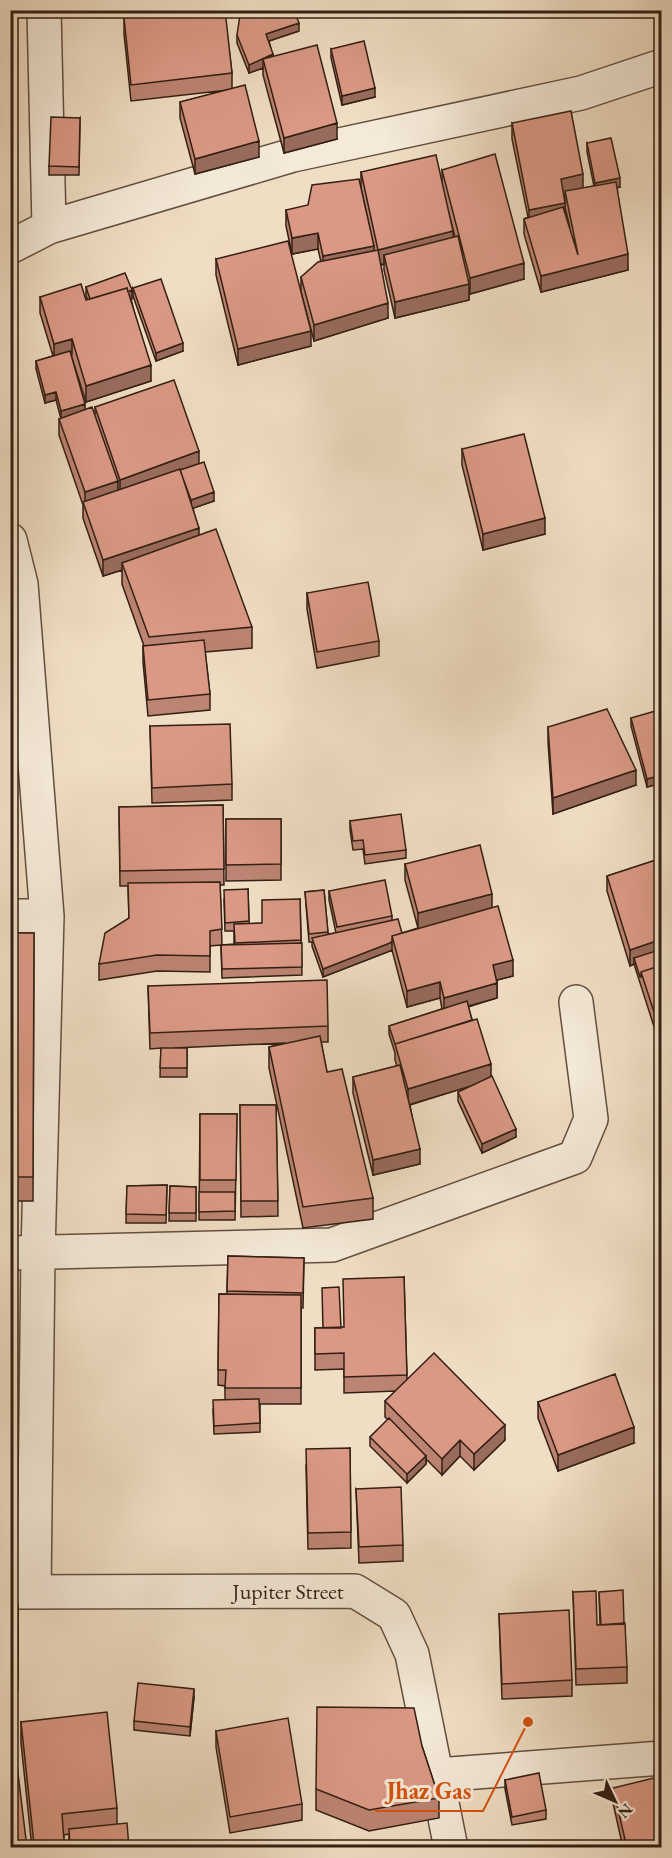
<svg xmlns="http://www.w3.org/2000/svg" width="672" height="1858" font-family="'EB Garamond',serif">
<rect width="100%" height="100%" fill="#f0dec4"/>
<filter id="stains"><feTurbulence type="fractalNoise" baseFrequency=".00333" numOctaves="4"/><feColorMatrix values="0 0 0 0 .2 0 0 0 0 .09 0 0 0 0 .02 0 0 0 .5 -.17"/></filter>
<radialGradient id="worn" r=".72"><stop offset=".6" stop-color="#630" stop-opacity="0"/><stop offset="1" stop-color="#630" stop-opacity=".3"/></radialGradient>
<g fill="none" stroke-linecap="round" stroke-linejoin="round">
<defs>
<path id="minor" d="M44,10L49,227
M10,247L49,227L293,155L581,93L662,66
M10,540L21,584L47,916L38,1253L34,1592
M10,916H47
M10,1253L332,1245L575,1157L591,1119L576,1002
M10,1592L355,1591L394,1615L412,1654L451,1848
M437,1775L662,1758"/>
</defs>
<use href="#minor" stroke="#624f3f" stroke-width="36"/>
<use href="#minor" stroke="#f5ead9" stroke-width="33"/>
</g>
<path fill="#bc8472" stroke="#331f13" stroke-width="1.5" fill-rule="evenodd" d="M148,10H235V16H225L232,73V89L259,157L195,174L180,118V102L228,90L131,101L124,34V18L148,15Z
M299,31L269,41L273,57L337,139L284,153L263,75V68L249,73L237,43V35Z
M331,49L375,97L342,105L331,58Z
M80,118L79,175H49V166Z
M512,123L583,188L594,186L587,152V143L620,187L617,188L628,270L541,292L524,234V219L528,217L512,139ZM564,194H565V207L570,228L565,214Z
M442,170L524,279L470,294L469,291V300L395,318L384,270V264L381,265L388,318L314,341L301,292V277L321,262L318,249L292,254L286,226V210L370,229L361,188V172L442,181ZM448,210L455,237L453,238Z
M216,259L311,346L238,365L216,275Z
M86,287L132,299H131L151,381L86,402L71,355L85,410L95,414V407L199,464L214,501L193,508L199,535L252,627V648L205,652L210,694V710L148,716L143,662V646H144L122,584V570L103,576L83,518V505L59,435V419H61L56,400L45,403L36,369V361L53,356L40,313V297L86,300H88L86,296Z
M133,288L183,351L156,361L133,296Z
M462,449L545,534L483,550L462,465Z
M307,593L379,641V656L317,668L307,609Z
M631,718L662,719V783L647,787L631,726Z
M150,726L232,784V800L152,803Z
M548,727L636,785L553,814L548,742Z
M223,805L224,885H220L222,945L234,944V931H225L224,899L248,889L249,924L262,923L300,899L302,975L222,978L221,945L210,946V972L157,971L99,980V964L129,919L128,886H120L119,807Z
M226,819H281V880L226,881Z
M350,821L406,850V858L365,864L363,849L353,850L350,830Z
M662,858L657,1036L634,964L630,966L607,891V876Z
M405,864L492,908L513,976L497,980V998L468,1007L491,1077L516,1137L482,1153L458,1101V1092L473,1085L410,1105L420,1164L373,1175L353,1093V1077L397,1066L395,1060V1053L389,1034V1026L442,1009L440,998L407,1007L392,950L323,977L312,946V942H309L305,892L324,890L328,934L336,933L329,900V891L392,916V920L402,933L418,928L405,880Z
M10,933H34L33,1201H10Z
M148,986L328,1026V1042H321L327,1072L373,1198V1219L303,1228L269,1068V1047L285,1043L174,1048H187V1077H160L161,1048L150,1049Z
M240,1105H276L278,1216L241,1217Z
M200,1114H237L235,1220H199Z
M167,1185L166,1223H126L127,1186Z
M170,1186L196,1187V1221H169Z
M228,1256L304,1258L303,1308H301V1404H260V1432L214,1434L213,1409L225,1400V1386L218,1385L219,1294H227Z
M404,1277L407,1380L505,1440L474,1470L460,1456L442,1475L426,1459V1464L407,1483L370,1446V1437L388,1420L385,1417V1401L396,1391L344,1393V1369L315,1370V1328L344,1327Z
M538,1402L634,1443L558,1471L538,1418Z
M350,1448L351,1548L308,1549L306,1465Z
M356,1489L403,1545V1561L359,1563Z
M573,1592L597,1625H600L599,1592L627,1667V1683L576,1685Z
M10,1604H18V1690H15V1735L13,1736L10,1848Z
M499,1614L572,1680V1696L502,1699Z
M194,1697L190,1736L134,1730V1721Z
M21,1722L117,1808V1824L129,1848H69V1834L64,1835V1848H32L21,1743Z
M216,1731L302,1804V1820L230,1833L216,1747Z
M422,1746L439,1798V1818L369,1831L316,1810V1789Z
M505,1780L546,1810V1819L512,1825L505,1789Z
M613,1788L662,1848H623L613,1803Z"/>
<path fill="#996b5d" stroke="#331f13" stroke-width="1.5" d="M299,23V31L266,42V34Z
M273,54V63L263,59V68L249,73V65Z
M375,88V97L342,105V96Z
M337,123V139L284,153V138Z
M259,141V157L195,174V159Z
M583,174V190L561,195V179Z
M620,178V187L595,192V183Z
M565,203V219L529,226V210Z
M453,231V247L384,255V264L378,265V250Z
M318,233V249L292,254V238Z
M374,246V262L323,272V256Z
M628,254V270L541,292V276Z
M524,263V279L470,294V278Z
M469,284V300L395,318V302Z
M132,290V299L92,313V304Z
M388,303V318L314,341V325Z
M311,331V346L238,365V349Z
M72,339V355L54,360V344Z
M183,343V351L156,361V353Z
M151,365V381L86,402V386Z
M56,392V400L45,403V395Z
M85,404V413L61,419V411Z
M199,451V467L120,496V480Z
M118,481V497L85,506V492Z
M214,492V501L191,509V500Z
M545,518V534L483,550V534Z
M199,528V544L122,563V570L103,576V560Z
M636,770V785L553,814V798Z
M662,775V783L647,787V779Z
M492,894V910L418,929V913Z
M662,939V955L634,958V964L630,966V950Z
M392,941V950L390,951L323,977V969Z
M513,960V976L493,981V965Z
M440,982V998L407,1007V991Z
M497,983V998L444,1013V998Z
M662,1019V1035L657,1036V1021Z
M491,1064V1080L408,1105V1089Z
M516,1129V1137L482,1153V1144Z
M420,1149V1164L373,1175V1160Z
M505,1425V1440L474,1470V1454Z
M634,1427V1443L558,1471V1455Z
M460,1440V1456L442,1475V1459Z
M426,1456V1464L407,1483V1474Z
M194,1689V1697L190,1736V1727Z"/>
<path fill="#db9985" stroke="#331f13" stroke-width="1.5" d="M191,10H225L232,73L131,85L124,18Z
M252,10H294L299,23L266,34L273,54L249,65L237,35L240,15Z
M364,41L375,88L342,96L331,49Z
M317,45L337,123L284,138L263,59Z
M245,85L259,141L195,159L180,102Z
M571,111L583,174L561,179L565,203L529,210L512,123Z
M51,117L80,118L79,167L49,166Z
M611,138L620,178L595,183L587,143Z
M495,154L524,263L470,278L442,170Z
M436,155L453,231L378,250L361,172Z
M359,179L374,246L323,256L318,233L292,238L286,210L308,205L312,185Z
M616,182L628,254L541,276L524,219L563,207L578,255L565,191Z
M458,236L469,284L395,302L384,255Z
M288,241L311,331L238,349L216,259Z
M378,250L388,303L314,325L301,277L318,262Z
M125,273L132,290L128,292L127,288L90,299L86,287Z
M161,279L183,343L156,353L133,288Z
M81,284L86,300L127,288L151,365L86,386L72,339L54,344L40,297Z
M70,351L85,404L61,411L56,392L45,395L36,361Z
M174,380L199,451L120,480L95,407Z
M92,407L118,481L85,492L59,419Z
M524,434L545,518L483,534L462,449Z
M204,462L214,492L191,500L180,470Z
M180,469L199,528L103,560L83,502Z
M216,529L252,627L149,637L122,563Z
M368,582L379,641L317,652L307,593Z
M204,640L210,694L148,700L143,646Z
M607,709L636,770L553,798L548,727Z
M659,710L662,719V775L647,779L631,718Z
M230,724L232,784L152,788L150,726Z
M223,805L224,869L120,871L119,807Z
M401,814L406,850L365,855L363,840L353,841L350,821Z
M226,819H281V864L226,865Z
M480,845L492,894L418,913L405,864Z
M662,858V939L630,950L607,876Z
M385,880L392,916L337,927L329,891Z
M220,882L222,929L210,931V956L157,955L99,964L105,933L129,918L128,883Z
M248,889L249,921L225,923L224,890Z
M324,890L328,932L309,934L305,892Z
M300,899L301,940L235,943L234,924L262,923V900Z
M498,906L513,960L493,965L497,983L444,998L440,982L407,991L392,936Z
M398,919L402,933L392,936V941L390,943L323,969L312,938Z
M10,933H34L33,1177H10Z
M302,943V967L222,969L221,945Z
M662,949V965L641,972V977H640L634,958Z
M662,965V1019L657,1021L641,972Z
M327,980L328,1026L150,1033L148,986Z
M467,1001L472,1020L395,1044L396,1047L389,1026Z
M477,1019L491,1064L408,1089L395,1044Z
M320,1036L327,1072L342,1069L373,1198L303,1207L269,1047Z
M161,1048H187V1068H160Z
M400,1065L420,1149L373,1160L353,1077Z
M492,1076L516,1129L482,1144L458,1092Z
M240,1105H276L278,1201H241Z
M200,1114H237L236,1180H200Z
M167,1185L166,1215L126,1214L127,1186Z
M170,1186L196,1187V1213H169Z
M199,1192H235V1211L199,1212Z
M228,1256L304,1258L303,1293L227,1291Z
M404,1277L407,1375L344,1377V1353L315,1354V1328L344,1327L343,1279Z
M339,1287L341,1328H323L322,1288Z
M219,1294L301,1295V1388H225L226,1370H218Z
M434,1353L505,1425L474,1454L460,1440L442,1459L385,1401Z
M615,1374L634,1427L558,1455L538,1402Z
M259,1399L260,1423L214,1426L213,1400Z
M389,1418L426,1456L407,1474L370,1437Z
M350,1448L351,1532L308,1533L306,1449Z
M401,1487L403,1545L359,1547L356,1489Z
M623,1590L624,1624L601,1625L599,1592Z
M596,1591L597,1625L625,1623L627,1667L576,1669L573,1592Z
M10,1604H18V1674H10Z
M569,1610L572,1680L502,1684L499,1614Z
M10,1680H14L15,1720H10Z
M138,1683L194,1689L190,1727L134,1721Z
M317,1707L414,1708L422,1746L439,1798L369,1810L316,1789Z
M107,1712L117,1808L62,1814L64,1841L34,1844L21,1722Z
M288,1718L302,1804L230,1817L216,1731Z
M10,1732H13L27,1848H10Z
M539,1773L546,1810L512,1817L505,1780Z
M662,1776V1848H627L613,1788Z
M127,1823L129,1848H70L69,1829Z"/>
<g text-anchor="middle" stroke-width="6" stroke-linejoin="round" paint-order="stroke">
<g font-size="22" fill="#331f13" stroke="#f5ead9">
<text x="288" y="1599">Jupiter Street</text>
</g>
</g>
<path fill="none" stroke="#d6530d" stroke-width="2" d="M528 1722L483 1811H375"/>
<circle fill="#d6530d" stroke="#f5ead9" stroke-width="2" cx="528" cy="1722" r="6"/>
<g font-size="24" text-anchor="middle" font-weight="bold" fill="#d6530d" stroke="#f5ead9" stroke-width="6" stroke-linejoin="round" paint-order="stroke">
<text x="429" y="1799">Jhaz Gas</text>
</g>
<rect width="672" height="1858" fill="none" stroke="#f0dec4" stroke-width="36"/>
<rect x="12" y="12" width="648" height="1834" fill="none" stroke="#331f13" stroke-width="3"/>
<rect x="18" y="18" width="636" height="1822" fill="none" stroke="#331f13" stroke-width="1.5"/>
<g transform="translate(615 1801) rotate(134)" stroke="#f5ead9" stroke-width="4.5" paint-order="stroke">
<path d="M0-4.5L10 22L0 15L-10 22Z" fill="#331f13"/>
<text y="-9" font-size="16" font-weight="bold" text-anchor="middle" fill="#331f13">N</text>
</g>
<rect width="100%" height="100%" filter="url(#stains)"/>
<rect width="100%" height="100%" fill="url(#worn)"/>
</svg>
